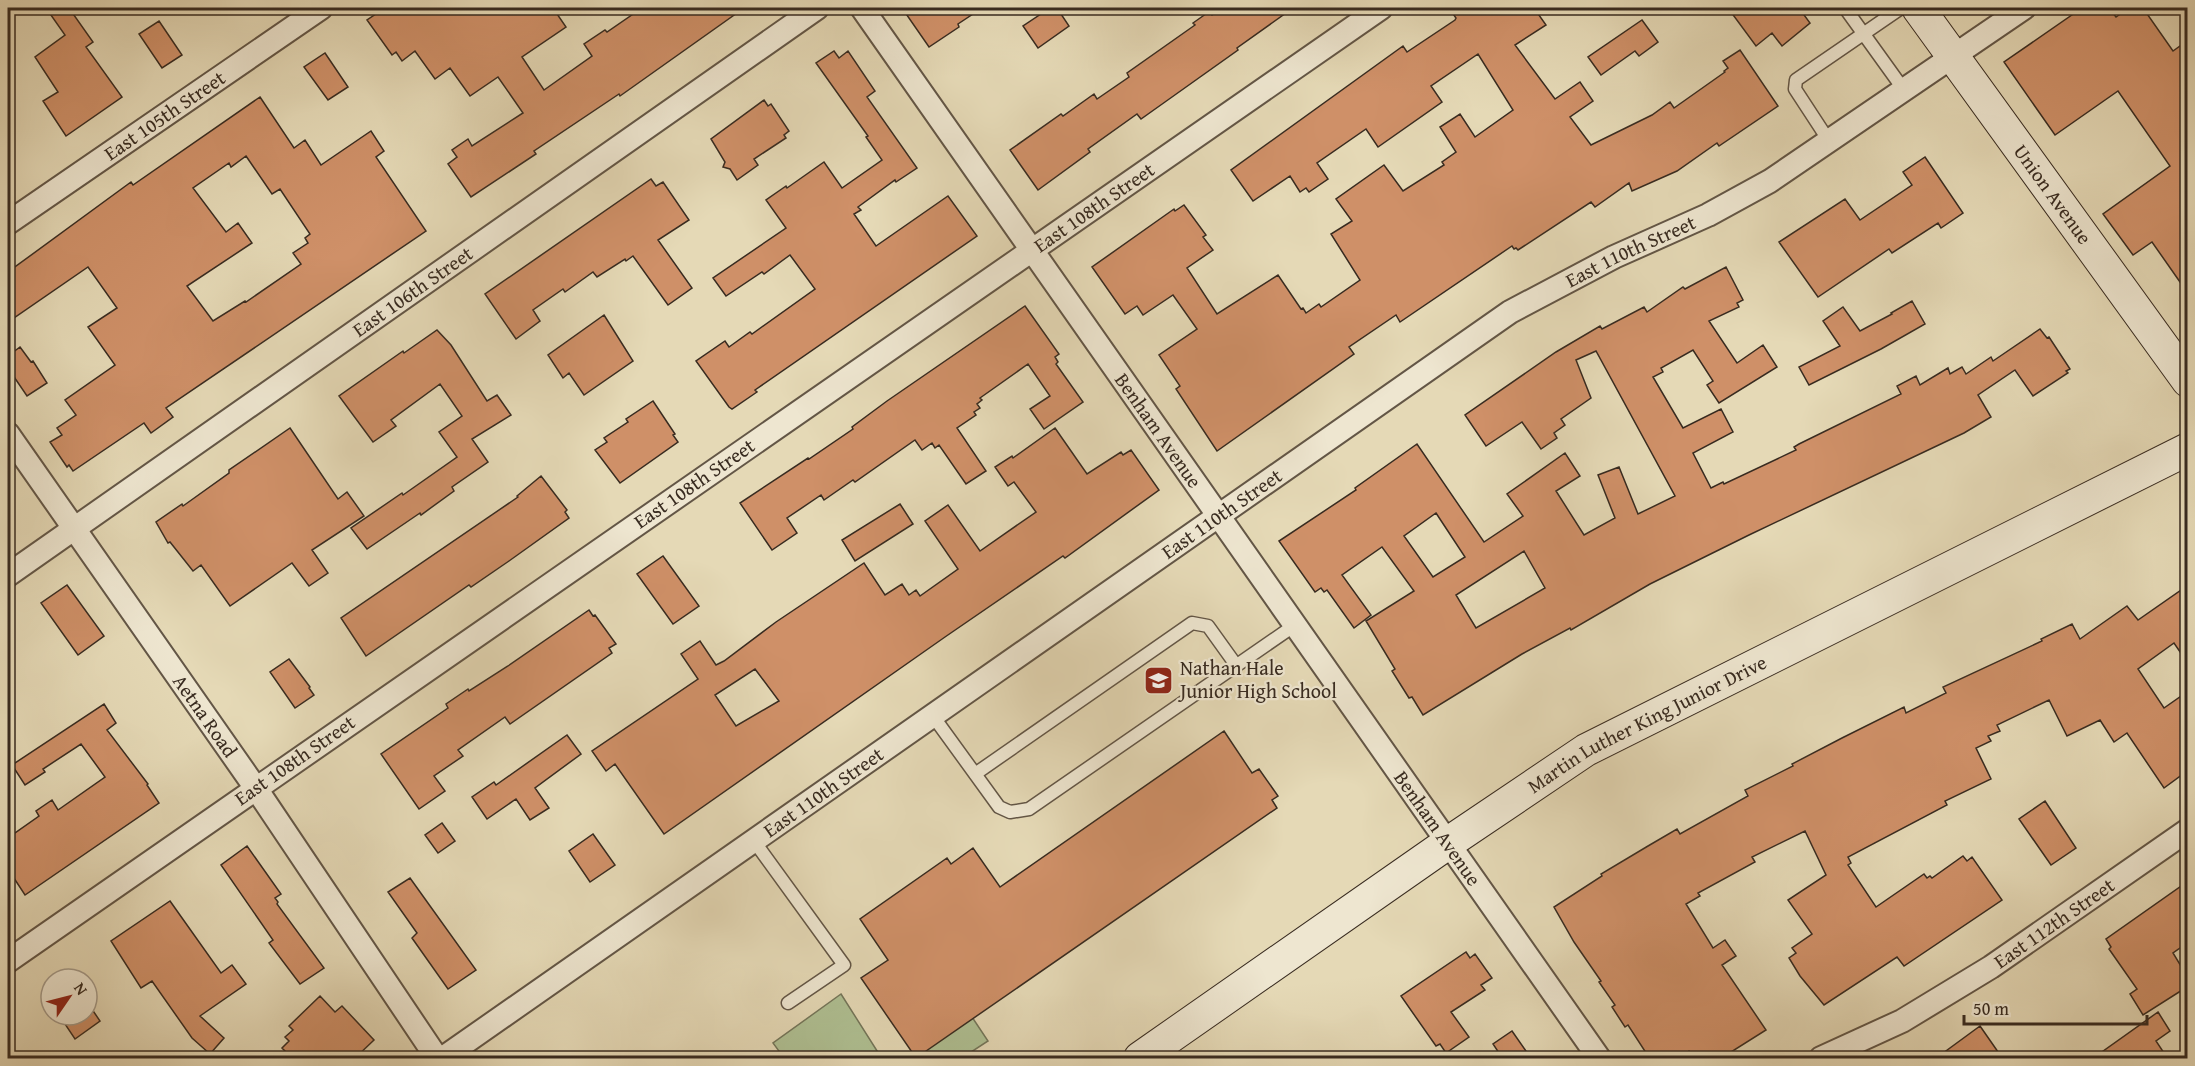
<svg xmlns="http://www.w3.org/2000/svg" width="2195" height="1066" font-family="'Gentium Book Plus',serif">
<rect width="100%" height="100%" fill="#e5d9b6"/>
<filter id="stains"><feTurbulence type="fractalNoise" baseFrequency=".00333" numOctaves="4"/><feColorMatrix values="0 0 0 0 .2 0 0 0 0 .09 0 0 0 0 .02 0 0 0 .5 -.17"/></filter>
<radialGradient id="worn" r=".72"><stop offset=".6" stop-color="#630" stop-opacity="0"/><stop offset="1" stop-color="#630" stop-opacity=".3"/></radialGradient>
<path fill="#afc093" stroke="#74765a" stroke-width="1.5" d="M841,994L879,1054L897,1058H784L773,1043Z
M972,1017L988,1041L962,1058H912Z"/>
<path fill="#cf9068" stroke="#382b20" stroke-width="1.5" fill-rule="evenodd" d="M46,8H69L93,42L86,47L122,97L66,136L43,101L58,92L35,57L65,35Z
M385,8H553L566,27L522,57L544,90L592,56L584,44L605,30L607,32L642,8H744L620,96L619,94L534,151L536,154L471,197L448,164L457,157L452,150L468,139L472,146L523,113L498,77L470,96L450,68L435,79L415,51L402,61L396,52L392,55L367,20Z
M902,8H982L958,24L959,27L929,47Z
M1050,8H1057L1069,26L1038,48L1023,26Z
M1223,8H1293L1237,48L1238,50L1165,102L1141,119L1137,114L1088,149L1090,152L1038,190L1010,150L1061,114L1063,116L1094,94L1097,99L1129,77L1127,73L1195,25L1193,23L1210,11L1212,15Z
M1449,8H1534L1546,25L1515,45L1555,99L1580,82L1593,101L1570,117L1591,145L1652,115L1670,102L1674,108L1725,72L1724,71L1728,68L1723,61L1740,50L1778,106L1719,146L1717,143L1677,171L1632,191L1629,183L1595,207L1591,202L1518,250L1516,248L1514,249L1512,246L1400,322L1396,315L1349,347L1354,354L1217,451L1176,389L1180,386L1159,355L1197,329L1173,295L1143,315L1137,306L1125,314L1092,267L1174,209L1175,211L1184,205L1206,235L1203,237L1213,250L1187,268L1217,314L1278,275L1301,309L1303,308L1306,313L1319,304L1321,307L1360,280L1331,234L1352,221L1336,199L1384,165L1403,191L1444,165L1442,162L1456,152L1440,127L1460,114L1475,137L1513,110L1478,54L1431,86L1442,102L1378,147L1366,129L1317,163L1328,179L1309,192L1306,188L1300,192L1290,176L1253,201L1231,170L1403,46L1407,52L1455,20L1456,18Z
M1728,8H1799L1810,23L1782,46L1772,33L1756,46Z
M2082,8H2109L2116,17L2129,8H2143L2173,51L2187,41V292L2152,242L2133,255L2103,214L2170,166L2118,91L2055,135L2004,62Z
M1642,20L1658,42L1639,56L1635,51L1601,75L1588,57Z
M159,21L182,55L162,68L139,34Z
M834,51L839,58L848,51L875,91L867,97L917,168L896,182L895,180L858,207L861,210L854,214L876,246L948,196L977,236L755,390L757,392L732,409L729,407L696,361L725,341L729,347L750,332L752,334L815,289L790,255L764,274L762,272L726,296L713,278L786,228L766,200L786,186L787,188L824,162L842,188L882,160L866,137L868,136L816,63Z
M325,53L348,87L328,100L304,67Z
M260,97L294,148L305,140L321,165L371,131L384,151L376,157L426,231L166,408L173,417L151,433L144,423L73,471L69,465L67,467L50,442L62,435L57,428L76,415L65,400L115,365L88,327L117,308L88,267L8,322V272L131,182L133,185ZM246,156L272,194L280,189L310,234L305,238L308,243L293,253L301,264L246,302L245,301L213,321L187,286L252,243L238,223L226,232L193,188L229,163L231,167Z
M764,100L768,106L771,104L789,131L784,135L786,138L754,159L758,165L737,180L730,169L723,167L725,162L711,139Z
M1925,157L1963,213L1941,228L1938,223L1892,253L1889,249L1818,297L1779,242L1845,199L1860,220L1912,185L1903,172Z
M651,179L656,186L663,182L689,220L658,240L692,288L668,305L633,256L626,261L625,259L597,277L593,272L565,292L563,289L533,310L540,321L516,339L485,294Z
M1726,267L1743,300L1737,303L1739,307L1709,321L1737,363L1763,345L1777,367L1719,403L1707,385L1713,381L1693,350L1661,368L1663,372L1653,377L1683,428L1721,409L1733,432L1693,453L1711,488L1723,482L1724,484L1796,450L1794,447L1799,444L1901,394L1897,386L1916,376L1920,385L1948,368L1950,374L1962,367L1966,374L1991,357L1993,361L2040,329L2047,338L2049,337L2070,369L2066,371L2068,373L2033,396L2015,370L1978,395L1991,417L1964,433L1749,535L1650,584L1571,630L1570,628L1522,654L1423,715L1412,697L1409,698L1392,671L1395,669L1366,621L1414,591L1382,547L1342,575L1371,615L1354,628L1327,590L1324,592L1321,588L1315,592L1279,541L1356,490L1355,488L1417,444L1484,542L1523,516L1507,494L1565,453L1580,476L1556,491L1584,535L1615,518L1598,475L1619,467L1638,514L1675,496L1596,351L1576,360L1591,398L1561,419L1565,425L1554,433L1557,438L1541,449L1522,422L1486,446L1465,415L1556,352L1600,326L1602,329L1644,307L1647,312L1683,287L1685,289ZM1436,513L1465,557L1433,577L1404,536ZM1524,551L1545,588L1476,628L1456,595Z
M1912,301L1925,324L1881,349L1809,385L1799,367L1840,346L1823,321L1843,307L1860,331L1892,314L1891,313Z
M1025,306L1059,354L1055,357L1058,362L1056,364L1083,402L1044,429L1030,409L1050,396L1028,364L980,398L982,400L977,404L980,408L974,412L976,415L957,428L986,471L966,484L939,445L935,448L932,443L922,450L915,440L855,482L853,480L824,500L821,495L787,518L797,533L772,550L740,503L808,458L809,459L853,429L852,427L887,401Z
M604,315L633,361L584,395L569,373L563,378L548,355Z
M437,330L451,345L487,401L497,395L511,415L472,439L488,462L452,487L454,491L421,515L420,513L367,549L351,528L402,493L403,495L457,457L439,432L462,416L440,384L391,420L396,426L373,442L339,396L403,351L404,353Z
M20,347L31,362L33,361L47,383L27,396L8,368V356Z
M653,401L675,434L673,435L678,442L620,483L595,450L607,442L604,438L628,422L626,419Z
M290,428L338,499L347,492L364,516L312,550L328,573L309,586L292,563L230,606L201,565L193,571L170,542L168,543L156,522L182,504L183,506L229,473V470Z
M1055,428L1087,474L1121,452L1123,455L1131,450L1159,490L1065,558L1063,556L945,637L664,834L615,764L606,771L592,751L698,679L681,654L700,641L716,665L724,661L776,622L864,563L885,595L902,584L909,595L916,590L920,596L958,569L925,521L948,505L980,551L1036,512L1014,482L1008,486L995,467L1012,456L1013,458ZM755,669L779,701L736,726L715,695Z
M541,476L567,510L565,512L569,518L509,561L471,587L469,585L366,656L341,618L518,497L517,496Z
M900,504L913,524L855,561L842,540Z
M663,556L699,606L673,624L637,574Z
M67,585L104,636L78,655L41,603Z
M2187,586V662L2174,643L2138,669L2164,708L2187,692V771L2164,788L2127,733L2114,742L2100,720L2067,736L2049,700L1997,725L2000,731L1988,736L1991,741L1976,748L1991,779L1945,801L1947,805L1848,857L1851,863L1848,865L1876,907L1924,874L1927,878L1930,876L1932,878L1963,856L1967,861L1972,857L2002,900L1904,966L1897,957L1824,1005L1800,976L1789,958L1796,953L1792,948L1812,934L1788,900L1826,875L1805,831L1752,857L1755,862L1698,893L1700,896L1686,904L1713,948L1725,940L1736,956L1722,965L1766,1030L1720,1059H1695L1689,1051L1678,1059H1650L1628,1025L1625,1027L1612,1007L1615,1005L1599,982L1601,981L1574,942L1554,907L1602,876L1601,874L1648,846L1677,829L1680,834L1748,796L1745,790L1793,766L1792,764L1842,738L1904,707L1906,713L1946,693L1943,687L2042,641L2041,639L2072,624L2080,639L2127,606L2138,620Z
M589,610L593,616L595,615L616,644L609,648L612,653L510,724L505,717L458,750L463,756L434,776L445,791L419,809L381,754L448,708L446,704L468,689L469,691L508,666Z
M289,659L310,687L309,688L314,695L295,708L270,672Z
M104,704L116,723L107,730L148,784L147,785L159,803L25,895L8,869V838L39,816L36,811L52,800L58,810L105,777L81,744L43,769L45,772L25,785L12,765Z
M1224,731L1252,773L1259,769L1278,796L1272,800L1277,808L916,1058L861,978L888,960L860,919L947,858L951,864L973,848L1000,887Z
M567,735L581,754L535,788L549,808L530,820L516,799L487,819L472,797L494,782L496,785Z
M2045,801L2076,848L2051,865L2019,819Z
M442,823L455,841L438,853L425,835Z
M593,834L615,865L590,882L569,851Z
M247,846L281,894L275,898L278,902L277,904L324,968L300,984L269,943L273,940L221,865Z
M410,878L476,970L448,989L412,938L417,933L388,892Z
M2187,882V943L2173,953L2187,976V987L2143,1015L2130,994L2137,989L2109,949L2111,947L2106,939Z
M170,901L221,973L232,965L246,984L200,1016L224,1038L210,1054L192,1038L152,981L141,988L111,941Z
M1466,952L1470,958L1475,954L1492,978L1481,985L1485,990L1451,1012L1469,1037L1446,1053L1440,1044L1436,1046L1401,996Z
M320,996L335,1012L342,1006L374,1040L354,1059H293L282,1048L289,1041L285,1037L293,1030L289,1026Z
M87,1002L100,1021L75,1039L59,1015H87Z
M2158,1012L2170,1031L2156,1041L2168,1059H2092Z
M1980,1026L2003,1059H1935Z
M1512,1031L1526,1051L1515,1059H1503L1493,1044Z"/>
<g fill="none" stroke-linecap="round" stroke-linejoin="round">
<defs>
<path id="lane" d="M1845,8L1904,90
M1829,141L1795,89L1796,80L1901,8
M933,716L999,807L1010,812L1029,809L1295,625
M975,774L1192,623L1208,626L1236,665
M754,841L844,965L788,1003"/>
<g id="street">
<path id="s1" d="M862,8L1599,1058"/>
<path id="s2" d="M8,223L321,8"/>
<path id="s3" d="M8,434L255,787L437,1058"/>
<path id="s4" d="M8,575L817,8"/>
<path id="s5" d="M8,961C463,640 924,327 1381,8"/>
<path id="s6" d="M443,1058L1510,312L1614,257L1708,215L1770,181L2024,8"/>
<path id="s7" d="M1821,1058L1902,1021L1991,967L2188,830"/>
</g>
<g id="secondary">
<path id="s8" d="M1918,8L2188,381"/>
<path id="s9" d="M1140,1058L1448,843L1586,750L2188,449"/>
</g>
</defs>
<use href="#lane" stroke="#635646" stroke-width="15"/>
<use href="#street" stroke="#635646" stroke-width="26"/>
<use href="#secondary" stroke="#382b20" stroke-width="34"/>
<use href="#lane" stroke="#eee6d0" stroke-width="12"/>
<use href="#street" stroke="#eee6d0" stroke-width="22"/>
<use href="#secondary" stroke="#eee6d0" stroke-width="32"/>
</g>
<defs>
<symbol id="school-square" viewBox="-11 -11 22 22"><rect x="-9" y="-9" width="18" height="18" rx="4" fill="#8f2418" stroke="#eee6d0"/><path d="M0-5L7-2L0 1L-7-2ZM-4 1L0 2.5L4 1V4Q0 6-4 4Z" fill="#fff"/></symbol>
</defs>
<g fill-rule="evenodd">
<use href="#school-square" x="1142" y="664" width="33" height="33"/>
</g>
<g text-anchor="middle" stroke-width="4.5" stroke-linejoin="round" paint-order="stroke">
<g font-size="20" fill="#382b20" stroke="#eee6d0">
<text dy="7" stroke="none"><textPath href="#s2" startOffset="190">East 105th Street</textPath></text>
<text dy="7" stroke="none"><textPath href="#s8" startOffset="230">Union Avenue</textPath></text>
<text dy="7" stroke="none"><textPath href="#s5" startOffset="1322">East 108th Street</textPath></text>
<text dy="7" stroke="none"><textPath href="#s6" startOffset="1437">East 110th Street</textPath></text>
<text dy="7" stroke="none"><textPath href="#s4" startOffset="494">East 106th Street</textPath></text>
<text dy="7" stroke="none"><textPath href="#s1" startOffset="516">Benham Avenue</textPath></text>
<text dy="7" stroke="none"><textPath href="#s5" startOffset="836">East 108th Street</textPath></text>
<text dy="7" stroke="none"><textPath href="#s6" startOffset="950">East 110th Street</textPath></text>
<text dy="7" stroke="none"><textPath href="#s3" startOffset="344">Aetna Road</textPath></text>
<text dy="7" stroke="none"><textPath href="#s9" startOffset="608">Martin Luther King Junior Drive</textPath></text>
<text dy="7" stroke="none"><textPath href="#s5" startOffset="350">East 108th Street</textPath></text>
<text dy="7" stroke="none"><textPath href="#s6" startOffset="464">East 110th Street</textPath></text>
<text dy="7" stroke="none"><textPath href="#s1" startOffset="1002">Benham Avenue</textPath></text>
<text dy="7" stroke="none"><textPath href="#s7" startOffset="270">East 112th Street</textPath></text>
</g>
<g font-size="20" fill="#382b20" stroke="#eee6d0" text-anchor="start">
<text x="1180" y="675">Nathan Hale<tspan x="1180" dy="23">Junior High School</tspan></text>
</g>
</g>
<rect width="2195" height="1066" fill="none" stroke="#e5d9b6" stroke-width="30"/>
<rect x="9" y="9" width="2177" height="1048" fill="none" stroke="#382b20" stroke-width="3"/>
<rect x="15" y="15" width="2165" height="1036" fill="none" stroke="#382b20" stroke-width="1.5"/>
<g transform="translate(69 997) rotate(55)"><circle r="28" fill="#eee6d0" stroke="#a59b8a" stroke-width="1.5"/>
<path d="M0-4.5L10 22L0 15L-10 22Z" fill="#8f2418"/>
<text y="-9" font-size="16" font-weight="bold" text-anchor="middle" fill="#382b20">N</text>
</g>
<path d="M1964 1015v9h183v-9" fill="none" stroke="#382b20" stroke-width="3"/>
<text x="1973" y="1015" font-size="18" fill="#382b20" stroke="#eee6d0" stroke-width="4.5" paint-order="stroke">50 m</text>
<rect width="100%" height="100%" filter="url(#stains)"/>
<rect width="100%" height="100%" fill="url(#worn)"/>
</svg>
